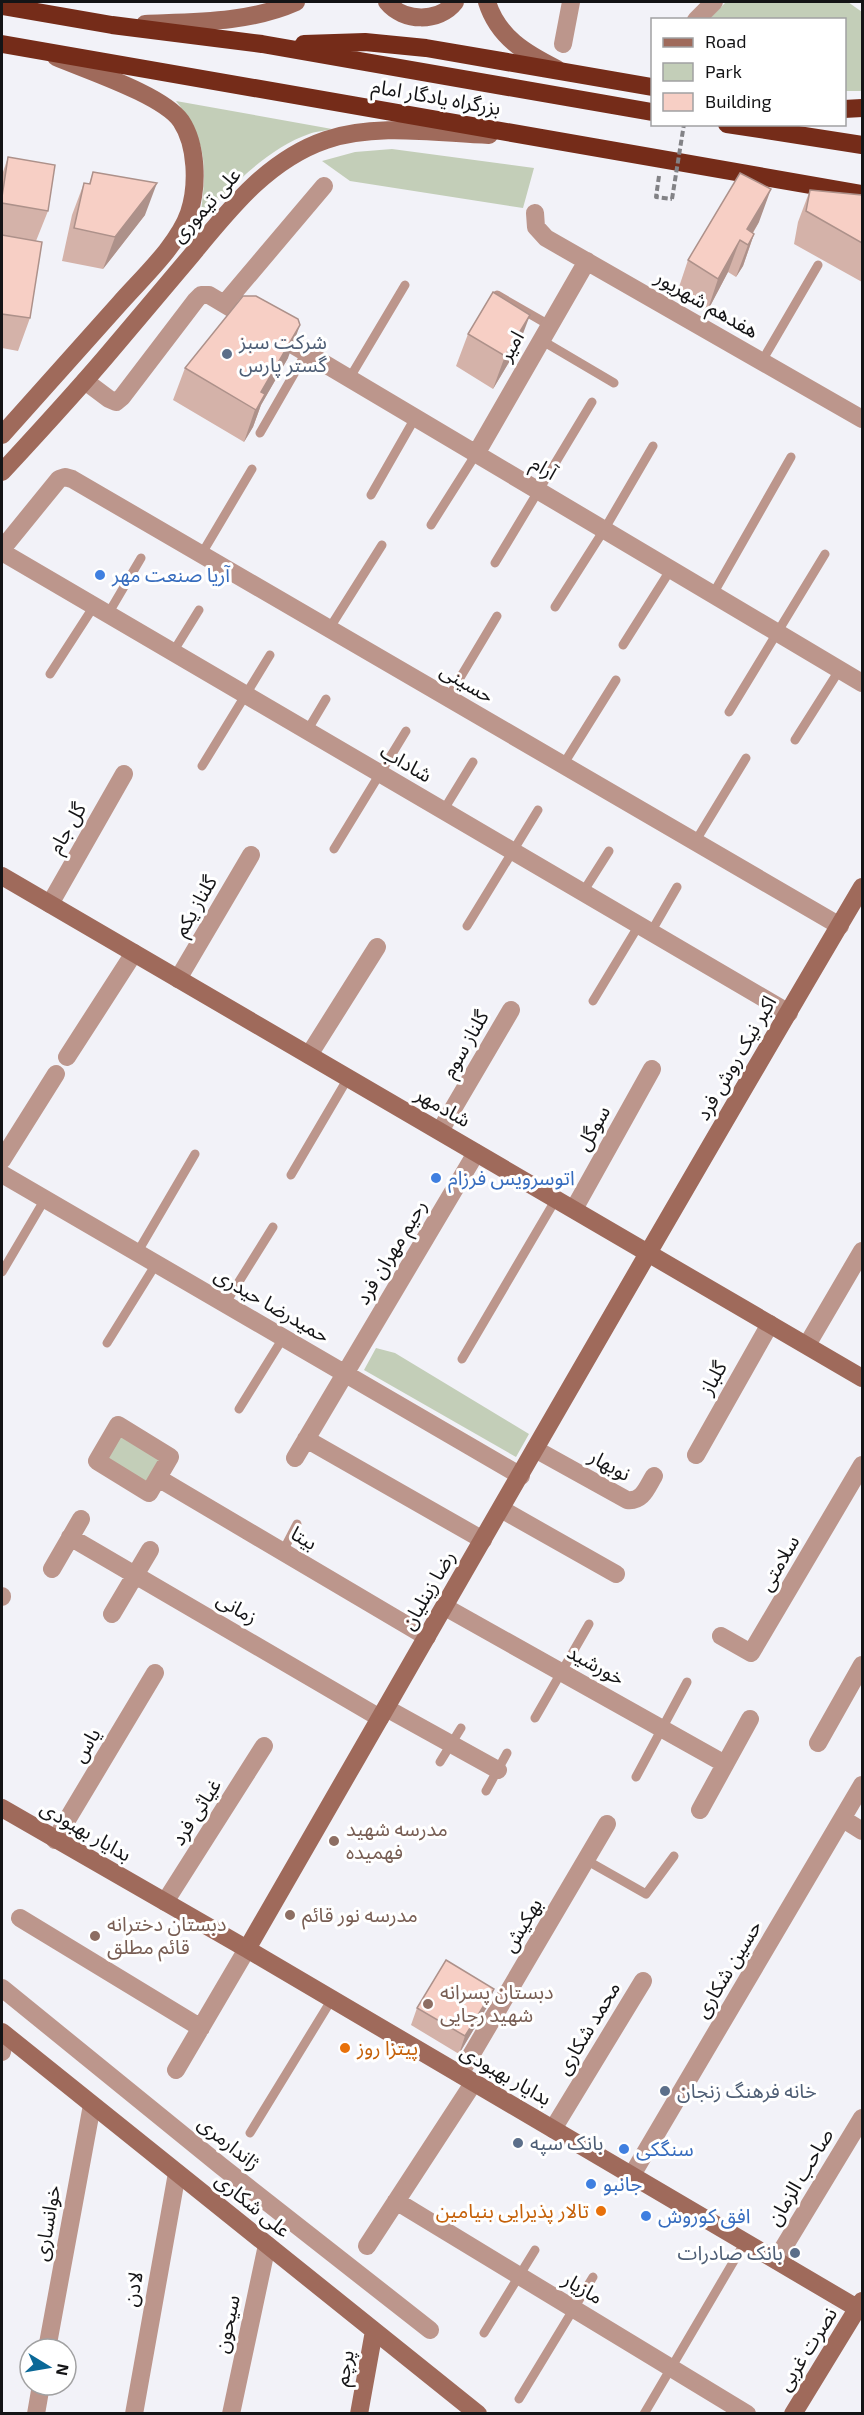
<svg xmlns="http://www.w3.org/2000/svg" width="864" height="2415" font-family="'Exo 2','Noto Sans Arabic',sans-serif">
<rect width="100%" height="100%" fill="#f2f2f8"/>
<path fill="#c3ceb8" d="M726,2H848L862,12V91H845L844,20H708Z
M176,101L332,129C325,131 316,131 309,134C268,148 228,189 200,221C206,170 210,144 176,101Z
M392,149L534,168L523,208L350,181L322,161L355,152Z
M376,1348L395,1353L529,1434L516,1457L364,1370Z
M120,1435L160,1459L144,1485L106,1460Z"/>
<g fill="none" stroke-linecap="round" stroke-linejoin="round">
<path stroke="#828286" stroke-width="4" stroke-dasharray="6 3" stroke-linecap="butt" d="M659,176L656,197L672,199"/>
<path stroke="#bc968c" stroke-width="9" d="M497,295L549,325
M541,340L614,383
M762,361L818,265
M349,379L405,285
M260,433L306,353
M371,495L415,418
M431,525L476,454
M201,555L252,469
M495,563L592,402
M713,594L791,457
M555,607L604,530L653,446
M108,614L141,558
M329,629L382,545
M623,645L671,569
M173,652L199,610
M50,674L94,606
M448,698L497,616
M729,712L825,554
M307,731L326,699
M795,740L840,669
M563,765L616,680
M202,766L270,655
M443,811L473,762
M695,842L746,758
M334,849L406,731
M583,892L609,851
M467,926L538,810
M651,932L677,887
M593,1001L639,925
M291,1175L348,1078
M137,1253L195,1154
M2,1272L45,1199
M225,1304L273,1227
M107,1343L156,1264
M462,1359L556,1199
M239,1409L283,1338
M283,1551L297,1524
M535,1718L589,1624
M440,1762L461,1728
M636,1777L687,1682
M486,1791L507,1753
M586,1860L646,1894L674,1856
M250,2133L332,1999
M484,2333L535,2250
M519,2399L593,2277
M644,2414L745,2242"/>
<path stroke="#bc968c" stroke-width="18" d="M696,20L714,2
M563,44L571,2
M535,213L536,227L546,238L862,419
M225,303L324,186
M85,381L109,399L116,402L122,397L196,300L201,295H209L862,683
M476,454L587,261
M2,549L59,479L65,477L72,479L840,926
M2,552L789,1013
M50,904L124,774
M178,979L251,855
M309,1055L377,947
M67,1057L134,953
M440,1131L511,1010
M2,1160L56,1074
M2,1174L521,1476
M574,1209L652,1069
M807,1345L862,1251
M118,1425L170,1457L149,1493L97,1461Z
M306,1439L483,1540
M535,1449L627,1500C643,1502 647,1487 654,1476
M696,1455L770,1324
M295,1458L476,1153
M158,1478L427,1637
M501,1509L616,1574
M70,1537L380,1718
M52,1569L81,1519
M2,1597V1596
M445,1607L725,1764
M112,1614L150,1550
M721,1636L751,1653L862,1465
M386,1708L498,1770
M818,1743L862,1665
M700,1810L750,1719
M843,1819L862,1831
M55,1840L155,1673
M165,1902L264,1746
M20,1918L201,2028
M2,1988L221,2166L430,2330
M2,2052L5,2035
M176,2070L247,1949
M460,2074L607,1824
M553,2129L643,1981
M632,2175L862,1785
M396,2201L747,2414
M367,2246L474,2082
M776,2260L862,2118
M47,2349L92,2105
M36,2414L41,2385
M134,2414L177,2173
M231,2414L267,2245"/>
<path stroke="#9f6a5b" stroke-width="18" d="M387,2C403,22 439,23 455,2
M487,2C498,37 525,53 557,69
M145,24C195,22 249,23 296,2
M2,435C41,391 81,347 120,303C142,278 178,245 189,213C198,186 197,145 181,121C163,95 86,70 56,57
M2,472C40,431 78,390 114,347C139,317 165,287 190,257C228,211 267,160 326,140C376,123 436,133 489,135
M2,876L862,1378
M2,1808L247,1949L862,2311
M247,1949C451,1595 654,1239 862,887
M2,2032L478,2414
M359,2414L374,2331
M793,2414L862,2301"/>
<path stroke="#752c19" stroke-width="18" d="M2,6L112,25L262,44L652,112
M2,44L862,194
M304,44L365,42L426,48L652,87
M844,109L862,108
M727,124L862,145"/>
<path stroke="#828286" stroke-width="4" stroke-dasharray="6 3" stroke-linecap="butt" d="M672,199L684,124"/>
</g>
<path fill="#d4b2a9" d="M8,157L48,211L36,241L30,318L18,351L2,348V175Z
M93,172L145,215L103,269L62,261L72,215L84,183L89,184Z
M810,190L862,195V282L794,244L798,222Z
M759,222L753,233L754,234L743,266L736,277L728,272L707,312L677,293L688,260Z
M468,334L518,347L493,389L456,366Z
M288,358L261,405L253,427L244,442L173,400L185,368Z
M494,1989L487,2007L459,2054L411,2025L417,2008Z"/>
<path fill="#ad918a" d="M157,183L145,215L103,269L115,237Z
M771,189L759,222L746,244L747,229Z
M754,234L743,266L736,277L748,245Z
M740,240L728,272L707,312L718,279Z
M530,315L518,347L493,389L505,356Z
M300,325L288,358L261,405L253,427L244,442L261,392Z
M494,1989L487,2007L459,2054L465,2036Z"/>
<path fill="#f7cfc5" stroke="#ad918a" stroke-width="1.5" d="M8,157L55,165L48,211L2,203V197Z
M93,172L157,183L115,237L74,228L84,183L90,184Z
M740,173L771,189L747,229L754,234L748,245L740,240L718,279L688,260Z
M810,190L862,195V243L806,211Z
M2,235L42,242L30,318L2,314Z
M493,292L530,315L505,356L468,334Z
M243,296H256L298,319L300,325L261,392L265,394L256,410L185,368Z
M446,1960L494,1989L465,2036L417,2008Z"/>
<g fill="#5c6f8a" stroke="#fff" stroke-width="2">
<circle cx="227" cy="354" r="6"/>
<circle cx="665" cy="2091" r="6"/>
<circle cx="518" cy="2143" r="6"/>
<circle cx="795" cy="2253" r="6"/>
</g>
<g fill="#3f7fe0" stroke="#fff" stroke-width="2">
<circle cx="100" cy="575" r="6"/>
<circle cx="436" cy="1178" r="6"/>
<circle cx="624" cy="2149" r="6"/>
<circle cx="591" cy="2184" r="6"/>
<circle cx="646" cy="2216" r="6"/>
</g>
<g fill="#8d6e63" stroke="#fff" stroke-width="2">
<circle cx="334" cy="1841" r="6"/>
<circle cx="290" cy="1915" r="6"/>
<circle cx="95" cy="1936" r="6"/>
<circle cx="428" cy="2004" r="6"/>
</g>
<g fill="#e8710a" stroke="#fff" stroke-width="2">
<circle cx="345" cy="2048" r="6"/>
<circle cx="601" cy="2211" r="6"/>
</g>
<g text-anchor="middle" stroke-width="6" stroke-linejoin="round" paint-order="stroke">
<g font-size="20" fill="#141416" stroke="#fff">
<text transform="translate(436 97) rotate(10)" y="7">بزرگراه یادگار امام</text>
<text transform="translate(206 205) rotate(-48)" y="7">علی تیموری</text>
<text transform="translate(707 304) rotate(30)" y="7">هفدهم شهریور</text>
<text transform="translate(511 346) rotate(-60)" y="7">امیر</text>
<text transform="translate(544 468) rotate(31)" y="7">آرام</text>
<text transform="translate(467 683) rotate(30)" y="7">حسینی</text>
<text transform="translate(406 763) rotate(30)" y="7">شاداب</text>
<text transform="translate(67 828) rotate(-60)" y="7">گل جام</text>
<text transform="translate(195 906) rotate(-60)" y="7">گلناز یکم</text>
<text transform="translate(465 1044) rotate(-60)" y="7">گلناز سوم</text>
<text transform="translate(736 1058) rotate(-60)" y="7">اکبر نیک روش فرد</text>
<text transform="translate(443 1107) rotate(30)" y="7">شادمهر</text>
<text transform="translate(593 1128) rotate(-61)" y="7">سوگل</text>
<text transform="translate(391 1252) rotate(-59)" y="7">رحیم مهران فرد</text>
<text transform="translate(272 1305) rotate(30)" y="7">حمیدرضا حیدری</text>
<text transform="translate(713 1378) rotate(-61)" y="7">گلباز</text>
<text transform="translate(610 1465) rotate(29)" y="7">نوبهار</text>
<text transform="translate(304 1538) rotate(30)" y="7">بیتا</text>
<text transform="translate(779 1563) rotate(-60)" y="7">سلامتی</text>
<text transform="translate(428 1590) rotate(-60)" y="7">رضا زینلیان</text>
<text transform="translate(237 1608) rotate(30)" y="7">زمانی</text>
<text transform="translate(596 1665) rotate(29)" y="7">خورشید</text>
<text transform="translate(86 1745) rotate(-59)" y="7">یاس</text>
<text transform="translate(196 1812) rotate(-57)" y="7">غیاثی فرد</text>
<text transform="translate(86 1831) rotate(30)" y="7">بدایار بهبودی</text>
<text transform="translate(522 1925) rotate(-59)" y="7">بهکیش</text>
<text transform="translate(728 1969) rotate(-59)" y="7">حسین شکاری</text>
<text transform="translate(588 2028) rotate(-59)" y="7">محمد شکاری</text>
<text transform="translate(506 2075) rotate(30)" y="7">بدایار بهبودی</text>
<text transform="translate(229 2143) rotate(39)" y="7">ژاندارمری</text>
<text transform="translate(800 2177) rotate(-59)" y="7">صاحب الزمان</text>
<text transform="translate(253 2205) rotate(39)" y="7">علی شکاری</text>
<text transform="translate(47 2223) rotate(-80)" y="7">خوانساری</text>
<text transform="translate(583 2288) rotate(31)" y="7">مازیار</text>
<text transform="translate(133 2289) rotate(-80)" y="7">لادن</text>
<text transform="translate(227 2324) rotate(-78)" y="7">سیحون</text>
<text transform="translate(807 2349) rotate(-58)" y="7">نصرت غربی</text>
<text transform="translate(344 2368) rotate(-80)" y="7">پرچم</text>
</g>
<g font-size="20" fill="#4e5e75" stroke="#fff" text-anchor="start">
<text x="239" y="349">شرکت سبز<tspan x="239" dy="23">گستر پارس</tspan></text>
<text x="677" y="2098">خانه فرهنگ زنجان</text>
<text x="530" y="2150">بانک سپه</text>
<text x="783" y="2260" text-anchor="end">بانک صادرات</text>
</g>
<g font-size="20" fill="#366cbe" stroke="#fff" text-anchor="start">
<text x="112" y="582">آریا صنعت مهر</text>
<text x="448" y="1185">اتوسرویس فرزام</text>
<text x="636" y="2156">سنگکی</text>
<text x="603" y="2191">جانبو</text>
<text x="658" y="2223">افق کوروش</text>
</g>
<g font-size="20" fill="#785e54" stroke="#fff" text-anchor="start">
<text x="346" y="1836">مدرسه شهید<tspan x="346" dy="23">فهمیده</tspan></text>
<text x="302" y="1922">مدرسه نور قائم</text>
<text x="107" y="1931">دبستان دخترانه<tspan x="107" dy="23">قائم مطلق</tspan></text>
<text x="440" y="1999">دبستان پسرانه<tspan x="440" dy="23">شهید رجایی</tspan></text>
</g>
<g font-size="20" fill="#c56008" stroke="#fff" text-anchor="start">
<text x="357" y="2055">پیتزا روز</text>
<text x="589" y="2218" text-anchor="end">تالار پذیرایی بنیامین</text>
</g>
</g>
<rect width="864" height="2415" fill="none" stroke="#141416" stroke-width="6"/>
<rect x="651" y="18" width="195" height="108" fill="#ffffff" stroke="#a1a1a2" stroke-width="1.5"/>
<rect x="663" y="38" width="30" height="9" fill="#9f6a5b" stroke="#a1a1a2" stroke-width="1.5"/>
<text x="705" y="48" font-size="18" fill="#141416">Road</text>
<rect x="663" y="63" width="30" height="18" fill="#c3ceb8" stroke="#a1a1a2" stroke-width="1.5"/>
<text x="705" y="78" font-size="18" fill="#141416">Park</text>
<rect x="663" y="93" width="30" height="18" fill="#f7cfc5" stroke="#a1a1a2" stroke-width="1.5"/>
<text x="705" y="108" font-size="18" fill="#141416">Building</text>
<g transform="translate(48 2367) rotate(101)"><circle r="28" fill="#ffffff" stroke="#a1a1a2" stroke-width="1.5"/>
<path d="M0-4.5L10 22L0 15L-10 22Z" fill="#0b6897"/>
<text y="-9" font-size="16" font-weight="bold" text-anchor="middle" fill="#141416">N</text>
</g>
</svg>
